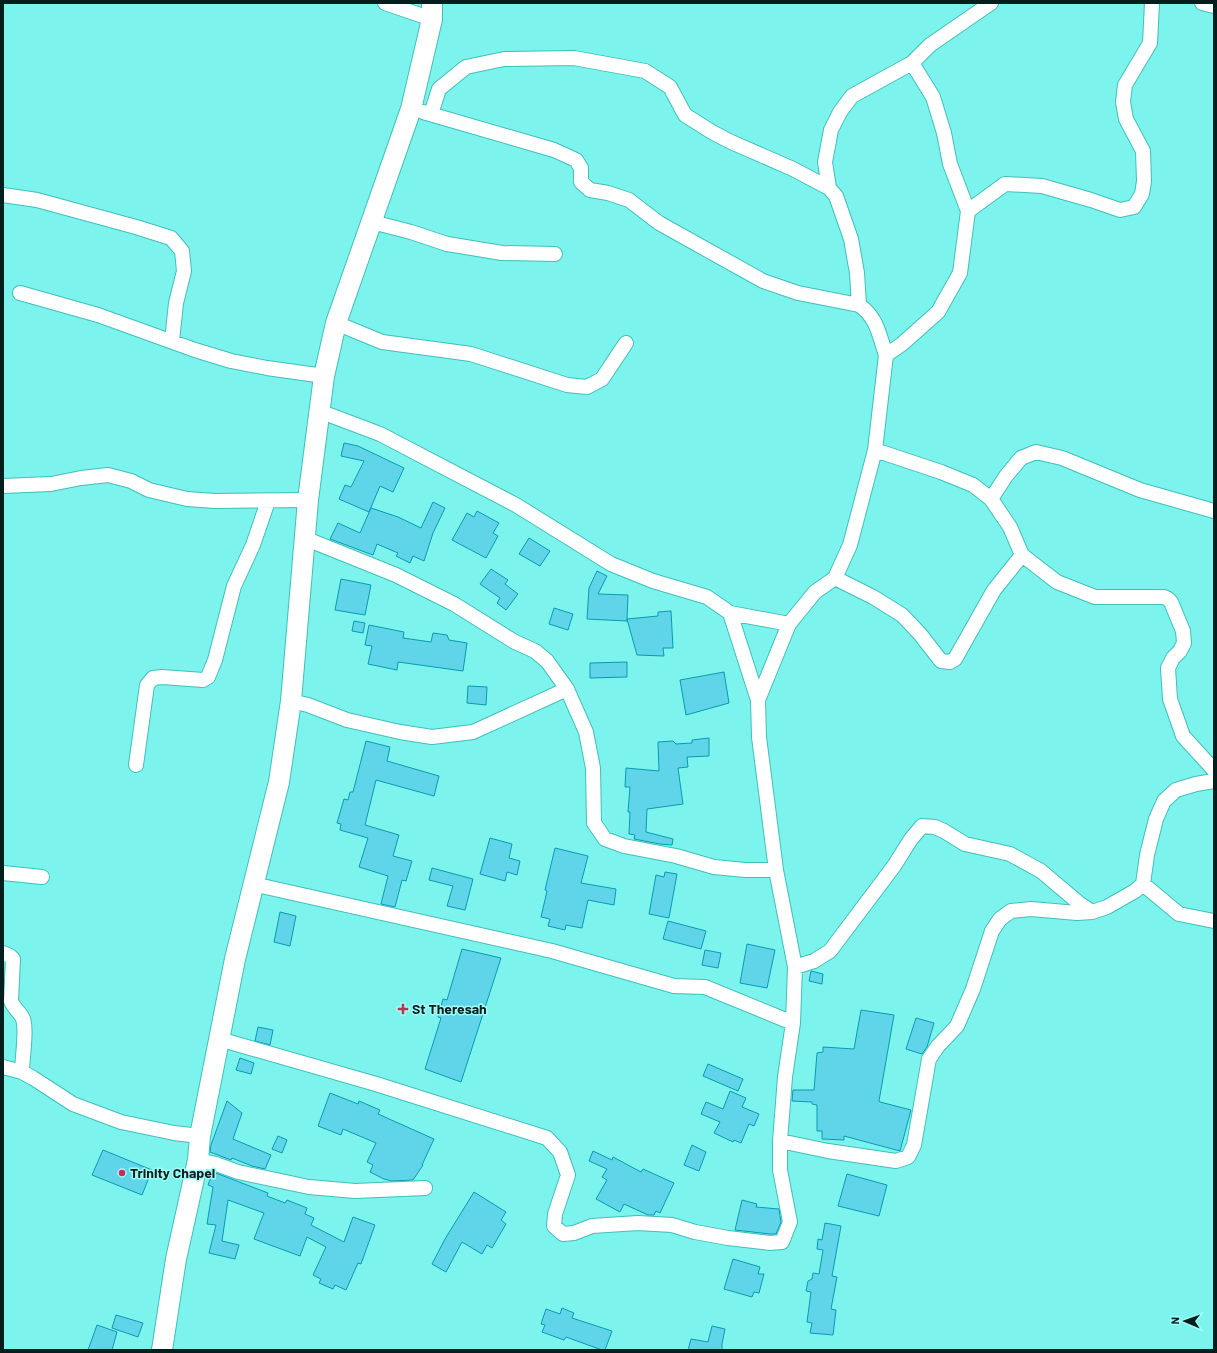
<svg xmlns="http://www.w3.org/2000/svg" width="1217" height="1353" font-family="Barlow,sans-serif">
<rect width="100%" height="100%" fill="#7cf3ed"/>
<path fill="#60d5ea" stroke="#089baf" d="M344,443L358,446L404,468L393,492L380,486L369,512L339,499L345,485L351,487L364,461L341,456Z
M433,502L445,508L433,533L424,561L413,556L410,563L396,556L398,553L377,544L373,555L330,539L338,523L360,533L371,508L398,517L421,528Z
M477,511L499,523L493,533L498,536L486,558L452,540L467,513L474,517Z
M529,538L550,551L540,566L519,554Z
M491,569L508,580L505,584L518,594L506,610L497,603L500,598L480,584Z
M597,571L607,576L598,594L628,595L627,619L658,616V612L671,611L673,648H663L664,656L637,655L627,619V621L587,619L589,588Z
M341,579L371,585L365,615L335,610Z
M554,608L573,614L568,630L549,624Z
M354,621L365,623L363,633L352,631Z
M369,625L404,632L403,638L431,642L433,633L447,635L449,640L467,643L463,671L398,662L397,670L368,664L372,646L365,645Z
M627,662V677L590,678V663Z
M724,672L729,703L686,715L680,680Z
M468,686L487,687L486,705L467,703Z
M709,738V756L687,757L688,767L678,768L683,804L647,809L646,832L673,839L672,845L660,844L634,839L635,835L629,834L630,812H628L630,787H625L626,768L659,771L658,742L673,741L676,744L692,743V740Z
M366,741L390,747L387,761L439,776L434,796L376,780L365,825L399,835L393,856L412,861L406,881L402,880L395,907L381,904L388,876L359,867L368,838L340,830L341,824L337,823L344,799L348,800L350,792H353Z
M490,838L512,844L509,858L520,861L517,875L507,872L505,881L480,874Z
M555,848L588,856L581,883L616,889L614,905L588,900L582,928L566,925L565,930L548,926L550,919L541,917L547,891L545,890Z
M432,868L473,879L465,910L447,906L453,886L429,880Z
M665,872L677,874L669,918L649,914L656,875L664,877Z
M280,912L296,916L290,946L274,942Z
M668,921L706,931L701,949L663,939Z
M747,944L775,950L767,988L740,983Z
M462,949L501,958L461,1082L425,1069L441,1018L438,1017L443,999L447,1000Z
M705,950L721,953L718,968L702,965Z
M811,971L823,974L822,984L809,981Z
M861,1010L894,1015L879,1101L880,1102L911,1110L900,1151L844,1136V1140L822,1139V1131H817V1105L812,1104V1102L792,1101L793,1090H814L817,1053L823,1052V1047L854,1049Z
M916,1018L934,1023L927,1047L922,1054L906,1049Z
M258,1027L273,1030L270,1045L255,1041Z
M240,1058L254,1063L251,1074L236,1070Z
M708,1064L743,1079L738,1091L703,1076Z
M730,1091L746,1098L742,1107L759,1114L754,1126L749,1124L741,1143L734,1140L733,1142L714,1133L720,1122L701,1114L706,1102L723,1109Z
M330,1093L358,1104L359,1101L380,1110L378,1114L434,1139L422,1165H423L413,1180L392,1181L384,1179L370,1172L373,1165L367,1162L376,1143L343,1129L341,1135L318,1126Z
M227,1101L242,1113L233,1139L271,1155L265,1169L252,1166L232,1158L231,1160L210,1152L211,1145Z
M278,1136L287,1140L282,1153L272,1149Z
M692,1145L706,1152L699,1171L684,1165Z
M103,1150L152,1170L142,1195L92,1175Z
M593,1151L612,1160L613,1157L641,1172L643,1169L674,1183L660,1213L656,1211L654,1215H648L624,1204L620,1212L596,1199L607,1180L602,1177L607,1169L589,1161Z
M213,1172L268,1193L267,1196L285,1203L287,1200L307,1208L305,1214L314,1218L311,1225L344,1242L353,1217L375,1225L361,1264L358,1263L346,1290L335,1285L333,1289L319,1283L321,1279L313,1275L326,1247L307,1237L300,1256L254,1239L264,1213L228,1200L222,1241L239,1245L235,1259L209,1253L216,1225L207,1224L213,1187L208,1185Z
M847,1174L887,1185L879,1216L838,1206Z
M474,1192L506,1212L501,1220L506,1224L492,1248L487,1245L482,1254L462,1242L446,1272L432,1264L445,1239Z
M742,1200L757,1204L756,1207L779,1209L781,1222L776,1234H770L735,1230Z
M825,1223L841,1226L832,1276L837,1277L831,1309L836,1310L833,1335L810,1333L812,1323L807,1322L811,1292L806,1291L808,1281L812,1279L813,1273L819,1274L823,1250L817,1249L818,1239L822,1240Z
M733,1259L760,1267L758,1274H764L759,1293L754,1292L752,1297L724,1289Z
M562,1308L574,1313L572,1318L612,1331L605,1350H602L566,1337L564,1340L542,1332L545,1325L541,1324L546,1309L560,1314Z
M116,1315L143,1323L138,1337L112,1328Z
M97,1325L117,1332L112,1350H88Z
M712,1326L725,1329L722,1344V1350H688L691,1339L708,1342Z"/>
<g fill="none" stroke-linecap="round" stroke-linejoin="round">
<defs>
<path id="street" d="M385,3L432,19
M1202,3L1214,6
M423,112L554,150L576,160L581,168V182L590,190L608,193L629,200L659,223L763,281L798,293L859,305C877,317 879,335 886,355
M431,114L439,89L466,67L504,59L574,58L645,71L670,87L685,115L712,132L729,141L793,169L829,188L836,196L851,239L857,273L859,305
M829,188L825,162L831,130L840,112L852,96L912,63
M3,195L37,200L136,227L171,238L182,251L184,271L176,303L172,341
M968,211L1005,184L1042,186L1091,200L1120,210L1134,207L1142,194L1144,181L1143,151L1126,119L1123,102L1125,85L1150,43L1152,3
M372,222L411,232L447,244L502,253L555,254
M20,293L98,315L195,350L231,361L267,368L324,376
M336,323L382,342L471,354L567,385L587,387L602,379L626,343
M319,411L380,434L516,505L611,564L653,581L707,597L730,613L789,624
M875,450L941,472L973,485L991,499L1010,527L1022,555L1057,582L1095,597H1164L1168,599L1171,602L1183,631L1184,643L1180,651L1173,658L1168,668L1170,699L1183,736L1214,770
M3,486L51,484L81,478L108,475L131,481L149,490L187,499L215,501L308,500
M991,499L1006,476L1021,458L1036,452L1062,458L1140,490L1214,511
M304,538L396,575L454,604L515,642L535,651L547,661L567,689L586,732L593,768L594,823L605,839L624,846L676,856L714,867L745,870H776
M835,578L873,597L902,615L920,634L941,661L950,662L955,659L994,590L1022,555
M730,613L758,700
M291,701L308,705L347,720L400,732L432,737L473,732L567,689
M136,765L147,685L153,678L162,677L203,680L208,677L215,660L234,586L253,545L268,501
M3,873L42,877
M253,884L552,951L674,986L705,987L793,1023
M1143,884L1179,914L1214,921
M3,953L10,956L13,959L11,1001C14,1009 21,1013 23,1019C27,1030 22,1059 22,1072
M795,967L814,961L830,951L894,866L911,839L922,826L935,827L944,831L965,844L1010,854L1041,871L1080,904L1092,912
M219,1039L376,1084L547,1138L560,1152L568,1175L555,1214L554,1226L563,1234L574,1233L592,1226L638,1223L672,1225L695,1232L728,1238L770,1243L782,1242L790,1222L780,1170V1141L785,1077L793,1023L795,967L776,870L759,737L758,700L789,624L815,592L835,578L850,545L875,450L886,355L902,344L938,312L960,273L968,211L950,164L944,133L933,97L912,63L930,45L991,3
M3,1067L22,1072L33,1078L73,1104L121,1122L174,1133L200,1136
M780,1141L828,1151L896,1161L908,1157L914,1145L929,1059L938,1046L957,1026L973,989L992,931L1000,919L1011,911L1031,909L1077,913L1092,912L1107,907L1135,891L1143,884L1147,855L1156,819L1164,801L1176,790L1196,784L1214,781
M198,1160L216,1164L238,1172L309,1187L355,1191L425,1188"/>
<path id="secondary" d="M162,1350L176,1259L198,1160L200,1136L235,959L279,782L291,701L308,500L324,376L336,323L411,109L432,19V3"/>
</defs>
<use href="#street" stroke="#41bfba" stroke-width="16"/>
<use href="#secondary" stroke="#41bfba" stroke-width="22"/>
<use href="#street" stroke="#fff" stroke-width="14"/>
<use href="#secondary" stroke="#fff" stroke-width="20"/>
</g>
<g fill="#c03055" stroke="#a2fdf7" stroke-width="1.5">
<path d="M401 1003h4v4h4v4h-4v4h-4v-4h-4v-4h4z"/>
<circle cx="122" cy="1173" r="4"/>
</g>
<g text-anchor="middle" stroke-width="3" stroke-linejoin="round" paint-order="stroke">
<g font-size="14" font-weight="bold" fill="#031e1d" stroke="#a2fdf7" text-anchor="start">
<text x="412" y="1014">St Theresah</text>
<text x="130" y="1178">Trinity Chapel</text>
</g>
</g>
<rect width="1217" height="1353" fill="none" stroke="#031e1d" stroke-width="8"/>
<g transform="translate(1185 1321) rotate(272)" stroke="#a2fdf7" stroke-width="3" paint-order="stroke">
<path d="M0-3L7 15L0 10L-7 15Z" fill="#031e1d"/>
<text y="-6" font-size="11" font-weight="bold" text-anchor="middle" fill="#031e1d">N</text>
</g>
</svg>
